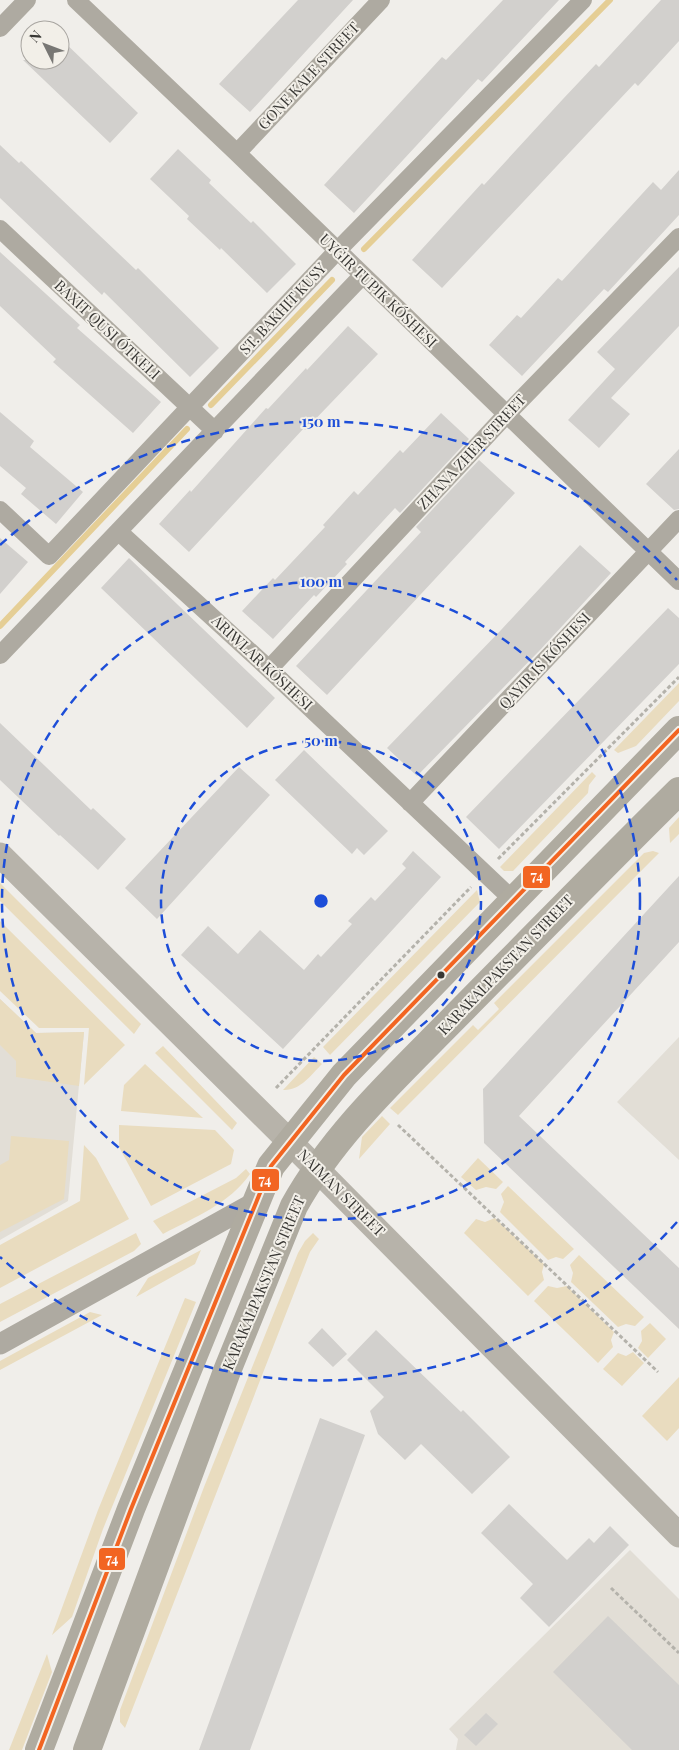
<svg xmlns="http://www.w3.org/2000/svg" width="679" height="1750" font-family="'Playfair Display',serif">
<rect width="100%" height="100%" fill="#f0eeea"/>
<path fill="#e2ded6" d="M0,999L36,1033L84,1032L68,1201L0,1240Z
M679,1037V1160L617,1102Z
M630,1550L679,1599V1750H456L458,1739L449,1729Z"/>
<path fill="#e9dcbf" d="M679,683V701L636,746L618,753L614,750Z
M592,772L596,776L589,785L588,793L513,871H504L500,867Z
M679,817V834L670,843L669,828Z
M653,851L659,853L398,1115L390,1108L473,1025L478,1030L499,1009L494,1003L644,853Z
M0,883L141,1024L134,1034L0,901Z
M477,890L480,902L330,1055L323,1047Z
M0,921L125,1045L84,1085L89,1028H39L0,991Z
M0,999L36,1033L84,1032L79,1086L16,1077V1061L0,1045Z
M163,1046L237,1123L232,1130L155,1053Z
M314,1057L322,1064C311,1075 300,1091 283,1090Z
M145,1064L203,1118L121,1111L124,1085Z
M382,1116L390,1124L359,1159L362,1137Z
M119,1125L215,1130L234,1150L231,1164L151,1206L119,1147Z
M11,1136L69,1141L64,1199L0,1232V1165L9,1160Z
M84,1145L96,1158L129,1219L0,1288V1245L80,1201Z
M478,1158L503,1182L496,1189L486,1187L476,1190L461,1177Z
M246,1169L250,1174C229,1204 195,1217 163,1234L153,1221L236,1178Z
M508,1186L574,1249L563,1259L556,1257L548,1260L500,1212L504,1202L501,1194Z
M495,1218L544,1264L542,1272L544,1280L528,1296L464,1233L476,1219L485,1222Z
M136,1233L141,1244L134,1251L0,1322V1304Z
M313,1233L319,1239L310,1252L125,1728L120,1722V1710L204,1487L298,1253L305,1241Z
M201,1250L195,1264L136,1297L148,1278Z
M579,1255L644,1317L635,1326L626,1324L618,1327L571,1282L573,1273L570,1265Z
M548,1286L557,1288L567,1286L614,1332L611,1340L613,1347L598,1363L534,1301Z
M185,1298L196,1302L103,1529L72,1617L52,1635L98,1510Z
M90,1312L102,1315L0,1370V1361Z
M650,1323L666,1339L648,1358L638,1348L642,1341L641,1331Z
M633,1352L644,1363L622,1386L603,1369L618,1353L626,1356Z
M679,1377V1428L667,1441L642,1416Z
M47,1654L52,1672L22,1750H9Z"/>
<g fill="none" stroke-linecap="round" stroke-linejoin="round">
<path stroke="#e5ce95" stroke-width="6" d="M364,249L610,0
M211,405L332,280
M0,626L187,429"/>
</g>
<path fill="#d2d0cd" d="M298,0H353L250,112L219,84Z
M503,0H559L482,82L478,79L354,213L324,185L442,57L446,60Z
M661,0H679V41L638,86L635,83L442,288L412,260L482,183L484,185L563,99L596,64L599,67Z
M60,38L138,113L110,143L23,60H60Z
M0,145L19,163L21,161L136,270L138,268L219,348L190,377L104,292L102,295L0,198Z
M178,149L211,180L209,183L251,223L253,221L296,264L267,293L221,248L220,250L187,219L189,216L150,179Z
M679,170V215L608,292L604,289L522,376L489,345L517,315L521,318L558,278L562,281L653,182L661,190Z
M0,252L80,325L77,328L161,402L133,433L53,362L56,359L0,306Z
M679,267V326L611,398L630,414L599,448L568,420L615,369L597,352Z
M348,326L378,354L305,430L304,428L189,552L159,524L190,490L191,492L266,408L268,409L306,368L307,370Z
M0,412L34,441L30,447L83,492L56,524L21,494L26,488L0,466Z
M441,413L469,439L400,513L395,508L345,562L347,564L316,597L314,595L273,639L242,611L273,578L275,580L325,527L323,525L354,491L358,495L400,450L403,453Z
M679,449V509L674,510L646,484Z
M479,460L515,493L327,695L296,666L421,532L416,527Z
M0,538L28,562L0,594Z
M580,545L611,573L541,649L417,776L387,748L501,630Z
M129,558L275,698L247,728L101,588Z
M668,608L679,618V664L499,849L466,817Z
M0,723L91,810L93,808L126,839L98,870L60,835L59,836L0,780Z
M304,750L388,831L364,855L357,848L352,854L275,780Z
M239,767L270,795L157,919L125,888Z
M413,851L441,877L283,1049L181,955L208,926L238,954L260,930L304,970L318,954L321,957L352,924L348,921L371,897L375,901L406,868L402,864Z
M679,876V942L519,1116L679,1268V1329L484,1143L483,1089Z
M322,1328L347,1354L333,1367L308,1343Z
M376,1330L461,1412L463,1410L510,1457L472,1494L421,1444L405,1460L378,1434L370,1411L384,1397L347,1360Z
M320,1418L365,1435L250,1750H199Z
M509,1504L567,1560L589,1538L594,1543L610,1526L629,1545L549,1627L520,1598L533,1584L481,1533Z
M608,1616L679,1685V1750H632L553,1672Z
M486,1713L498,1724L476,1746L464,1735Z"/>
<g fill="none" stroke-linecap="round" stroke-linejoin="round">
<path stroke="#b4b2ab" stroke-width="3" stroke-dasharray="4 2.5" stroke-linecap="butt" d="M498,859L679,677
M276,1088L471,887
M398,1125L658,1372
M611,1588L679,1653"/>
<path stroke="#aeaaa1" stroke-width="18" d="M76,0L237,153L679,581
M0,28L27,0
M237,153L381,0
M0,229L215,431
M0,510L49,556L337,251L583,0
M119,532L269,669L512,899
M0,655L362,276
M269,669L506,415L679,237
M410,803L679,519"/>
<path stroke="#aeaaa1" stroke-width="21" d="M0,1344L254,1203"/>
<path stroke="#b7b3aa" stroke-width="25" d="M0,855L289,1141L679,1535"/>
<path stroke="#afaba0" stroke-width="28" d="M39,1750L131,1509L271,1166L344,1075L679,730
M87,1750L227,1371L294,1206C334,1134 396,1077 453,1019C528,943 603,866 679,791"/>
<defs>
<path id="bus-1" d="M39,1750L131,1509L271,1166L344,1075L679,730"/>
</defs>
<use href="#bus-1" stroke="#f2efe8" stroke-width="8"/>
<use href="#bus-1" stroke="#f26522" stroke-width="4"/>
</g>
<g fill="none" stroke="#1d4ed8" stroke-width="2.5" stroke-dasharray="9 6">
<circle cx="321" cy="901" r="160"/>
<circle cx="321" cy="901" r="319"/>
<path d="M677 1222A479 479 0 0 1 0 1257M0 545A479 479 0 0 1 677 580"/>
</g>
<circle fill="#383734" stroke="#f2efe8" stroke-width="2" cx="441" cy="975" r="4.5"/>
<g text-anchor="middle" stroke-width="4" stroke-linejoin="round" paint-order="stroke">
<g font-size="15" fill="#383734" stroke="#f2efe8">
<text transform="translate(309 76) rotate(-47)" y="5">GONE KALE STREET</text>
<text transform="translate(378 291) rotate(44)" y="5">UYǴIR TUPIK KÓSHESI</text>
<text transform="translate(283 309) rotate(-47)" y="5">ST. BAKHIT KUSY</text>
<text transform="translate(107 330) rotate(43)" y="5">BAXIT QUSI ÓTKELI</text>
<text transform="translate(472 452) rotate(-47)" y="5">ZHANA ZHER STREET</text>
<text transform="translate(545 661) rotate(-47)" y="5">QAYIR IS KÓSHESI</text>
<text transform="translate(262 663) rotate(43)" y="5">ARIWLAR KÓSHESI</text>
<text transform="translate(506 965) rotate(-46)" y="5">KARAKALPAKSTAN STREET</text>
<text transform="translate(341 1193) rotate(45)" y="5">NAIMAN STREET</text>
<text transform="translate(264 1283) rotate(-67)" y="5">KARAKALPAKSTAN STREET</text>
</g>
</g>
<circle cx="321" cy="901" r="8" fill="#1d4ed8" stroke="#f2efe8" stroke-width="2.5"/>
<g font-size="15" text-anchor="middle" font-weight="bold" fill="#1d4ed8" stroke="#f2efe8" stroke-width="4" stroke-linejoin="round" paint-order="stroke">
<text x="321" y="427">150 m</text>
<text x="321" y="587">100 m</text>
<text x="321" y="746">50 m</text>
</g>
<g stroke="#f2efe8" stroke-width="2">
<rect x="522" y="865" width="29" height="24" rx="5" fill="#f26522"/>
<rect x="251" y="1168" width="29" height="24" rx="5" fill="#f26522"/>
<rect x="98" y="1547" width="28" height="24" rx="5" fill="#f26522"/>
</g>
<g font-size="14" text-anchor="middle" font-weight="bold" fill="#fff">
<text x="537" y="881">74</text>
<text x="265" y="1185">74</text>
<text x="112" y="1564">74</text>
</g>
<g transform="translate(45 45) rotate(312)"><circle r="24" fill="#f2efe8" stroke="#a8a5a0"/>
<path d="M0-4L9 19L0 12L-9 19Z" fill="#787774"/>
<text y="-8" font-size="14" font-weight="bold" text-anchor="middle" fill="#383734">N</text>
</g>
</svg>
